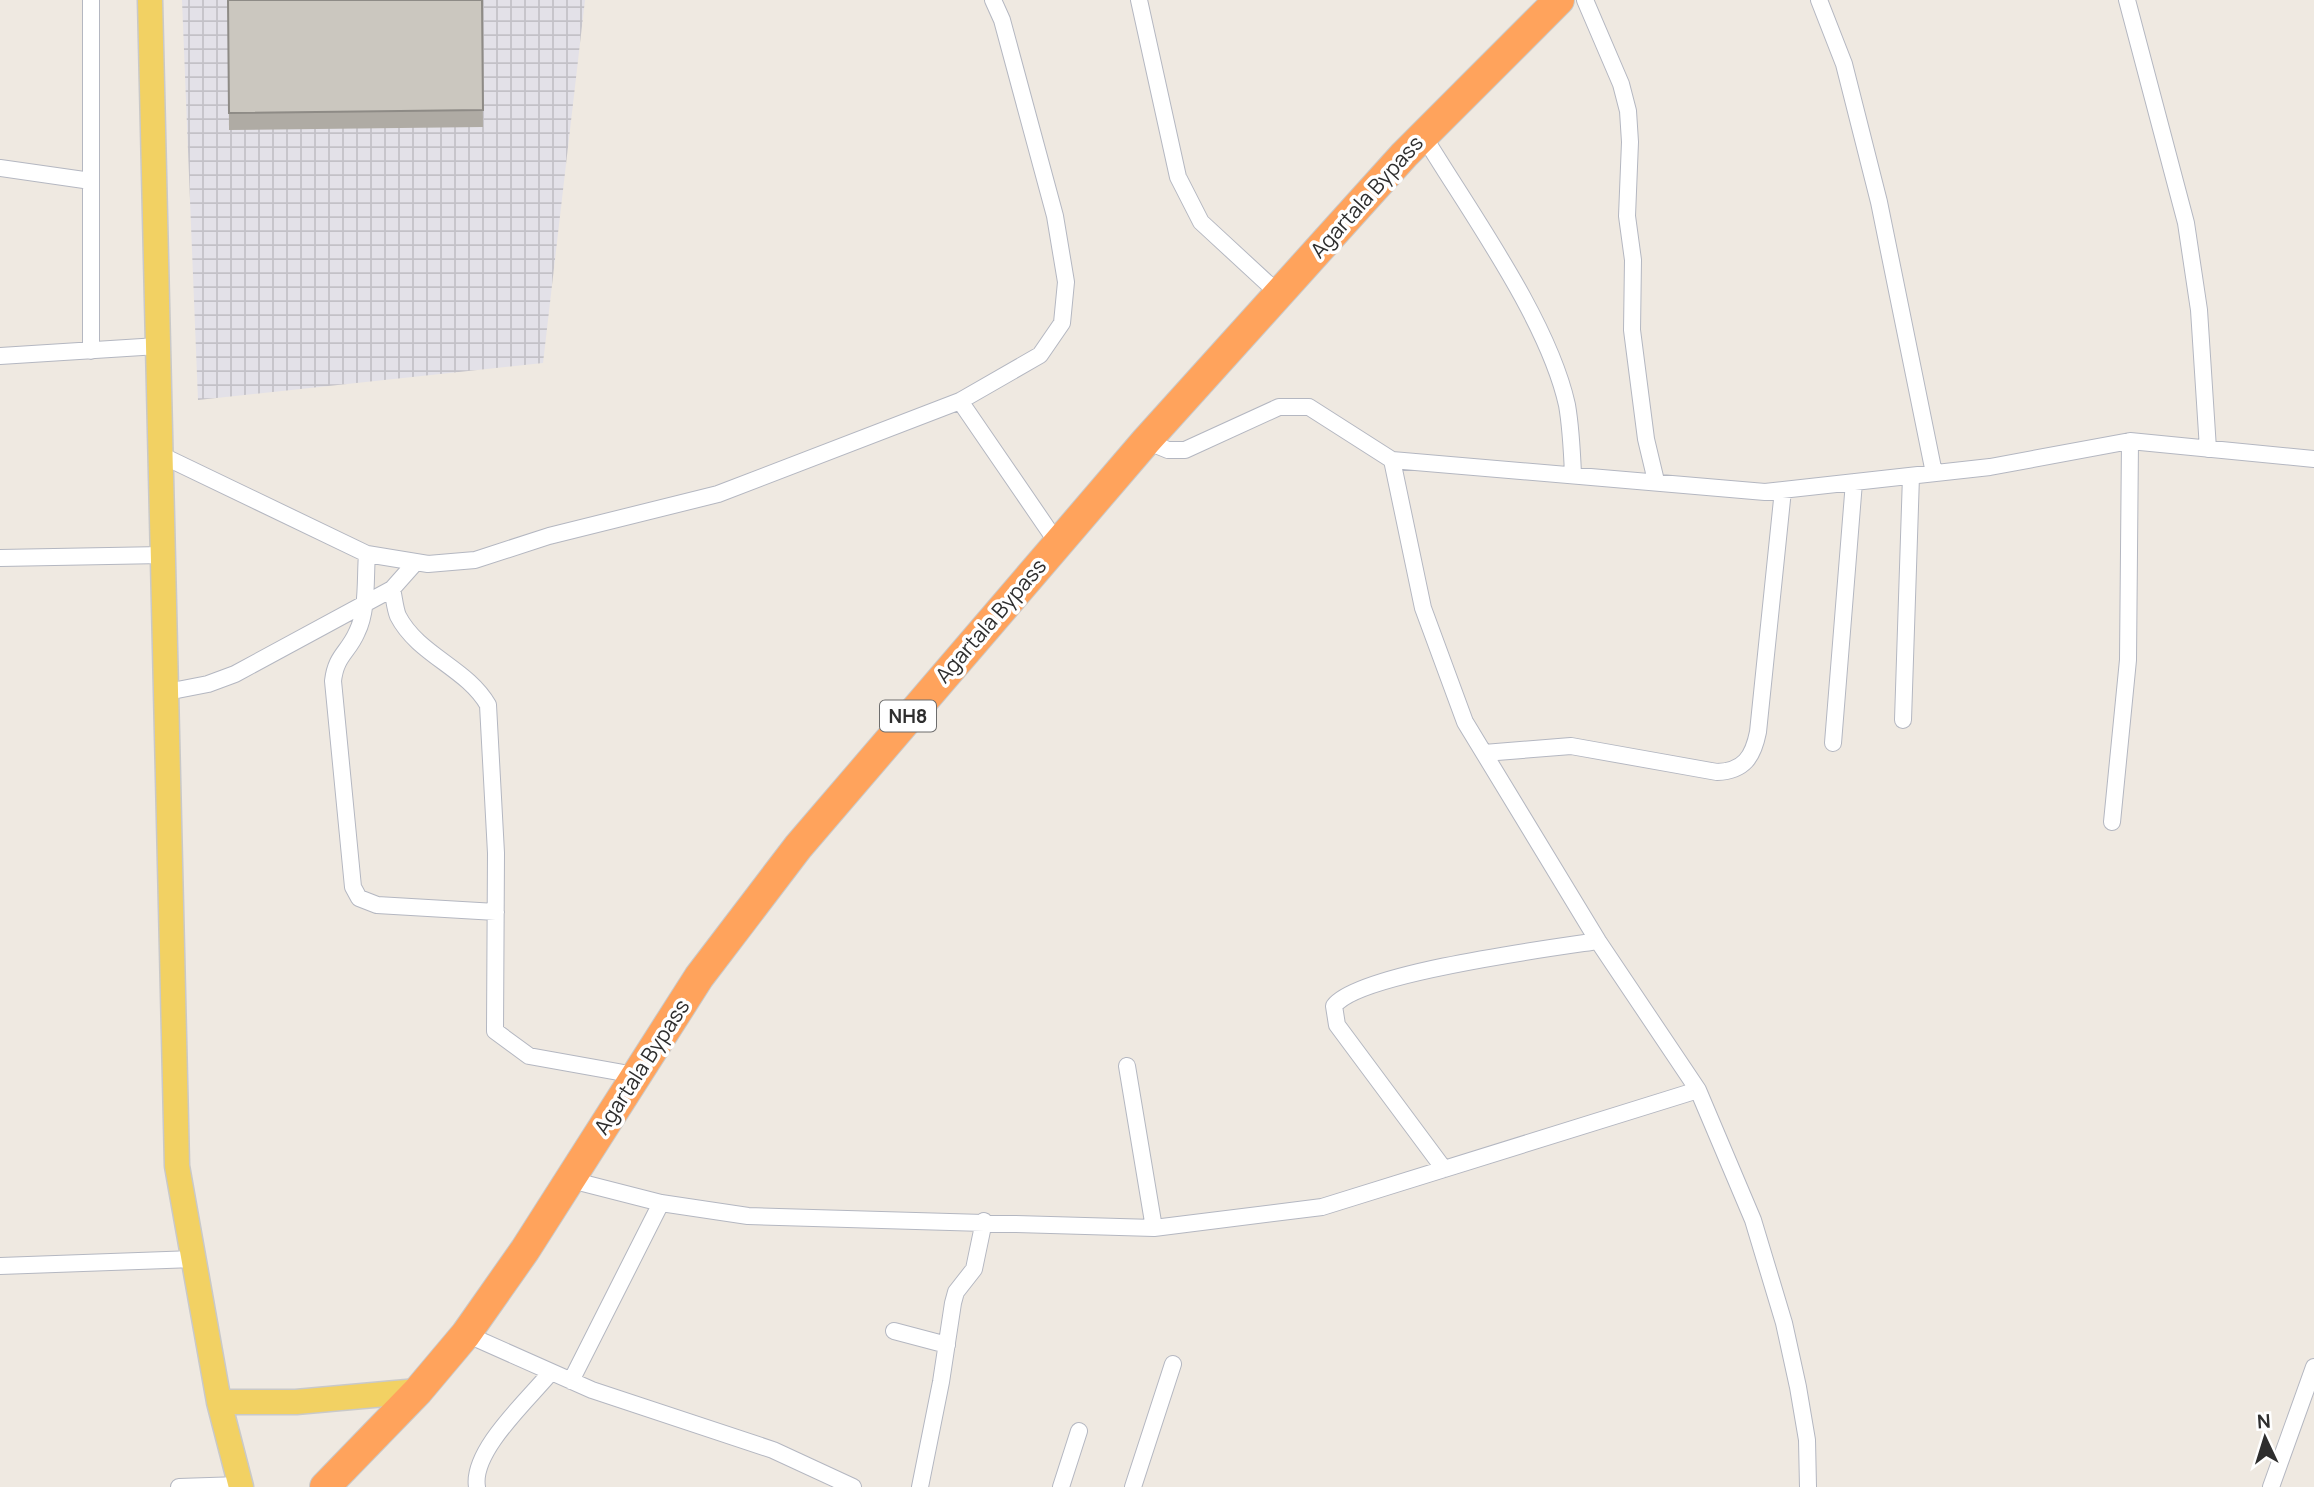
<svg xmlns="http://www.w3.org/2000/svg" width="2314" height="1487" font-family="Manrope,sans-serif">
<defs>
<pattern id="industrial-grid" width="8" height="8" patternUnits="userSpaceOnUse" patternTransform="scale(1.75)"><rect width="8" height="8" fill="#e3e1e8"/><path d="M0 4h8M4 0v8" fill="none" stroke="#c3c1c7"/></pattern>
</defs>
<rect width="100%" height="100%" fill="#efe9e1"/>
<path fill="url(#industrial-grid)" d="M182,0H585L543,363L198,400Z"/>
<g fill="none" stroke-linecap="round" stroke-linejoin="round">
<defs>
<path id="street" d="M91,0V351
M1139,0L1178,177L1201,222L1280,295
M1585,0L1621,84L1628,111L1630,142L1627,216L1633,260L1632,330L1646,439L1656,481
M1819,0L1844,64L1879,202L1934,473
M2127,0L2186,223L2199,310L2208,449
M1423,135C1469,211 1548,319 1567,405C1571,428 1572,451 1573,474
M0,168L91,181
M0,356L158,346
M960,401L1058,544
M1146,441L1168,450H1185L1279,407H1309L1392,460L1423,608L1465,722L1598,941L1698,1090L1753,1220L1784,1323L1798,1387L1807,1440L1808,1487
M161,455L367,554L428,564L475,560L549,536L718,494L960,401L1040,355L1062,323L1066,282L1055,216L1002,20L993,0
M1392,460L1765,492L1990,467L2130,441L2314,459
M367,554C365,578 368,610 357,632C348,653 336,655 333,681L353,887L359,898L377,905L496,912
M0,558L163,555
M392,589C394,597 395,609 398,616C418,655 467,668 488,705L496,853L495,1031L529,1056L635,1075
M167,692L208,684L235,674L392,589L416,562
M1903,720L1911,476
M1833,743L1854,482
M1484,753L1571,746L1717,772C1744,771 1753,757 1758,732L1783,490
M2112,822L2128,660L2130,441
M1127,1066L1154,1228
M1444,1169L1337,1025L1334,1006C1358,973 1551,948 1598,941
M571,1180L661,1203L748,1216L1154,1228L1322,1207L1698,1090
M0,1266L194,1259
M894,1331L947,1345
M466,1334L592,1390L773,1450L853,1487
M571,1381L661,1203
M179,1487L240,1485
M477,1487C471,1451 528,1400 551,1372
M920,1487L941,1382L953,1303L956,1292L974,1269L984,1221
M1061,1487L1079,1431
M1133,1487L1173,1364
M2271,1487L2314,1367"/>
<path id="primary" d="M150,0L177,1166L219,1402L241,1487
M219,1402H296L418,1391"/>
<path id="highway" d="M325,1487L418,1391L466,1334L525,1250L699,977L798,847L1146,441L1404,155L1559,0"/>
</defs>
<use href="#street" stroke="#b4b7c1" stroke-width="18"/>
<use href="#primary" stroke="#c9c9c9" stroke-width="27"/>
<use href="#highway" stroke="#c9c9c9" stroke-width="32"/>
<use href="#street" stroke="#fff" stroke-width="16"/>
<use href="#primary" stroke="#f2d163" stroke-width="24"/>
<use href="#highway" stroke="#ffa35c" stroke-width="30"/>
</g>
<path fill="#afaba4" d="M228,0H482L483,127L229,130Z"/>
<path fill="#cbc7bf" stroke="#8e8b86" stroke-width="2" d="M228,0H482L483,110L229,113Z"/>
<g text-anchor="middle" stroke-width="7" stroke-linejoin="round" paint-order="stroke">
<rect fill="#fff" stroke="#6d6d6d" stroke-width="2" x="880" y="700.5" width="56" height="31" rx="5"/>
<g font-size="19" font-weight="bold" fill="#2e2e2e">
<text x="908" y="723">NH8</text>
</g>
<g font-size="21" fill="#2e2e2e" stroke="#fff">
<text transform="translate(1367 197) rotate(-48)" y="7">Agartala Bypass</text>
<text transform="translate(991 621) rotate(-49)" y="7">Agartala Bypass</text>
<text transform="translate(642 1067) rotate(-57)" y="7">Agartala Bypass</text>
</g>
</g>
<g transform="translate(2265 1438) rotate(356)" stroke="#ffffff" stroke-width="5" paint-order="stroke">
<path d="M0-5L12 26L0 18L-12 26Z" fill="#2e2e2e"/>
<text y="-10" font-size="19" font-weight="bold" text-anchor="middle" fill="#2e2e2e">N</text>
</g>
</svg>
